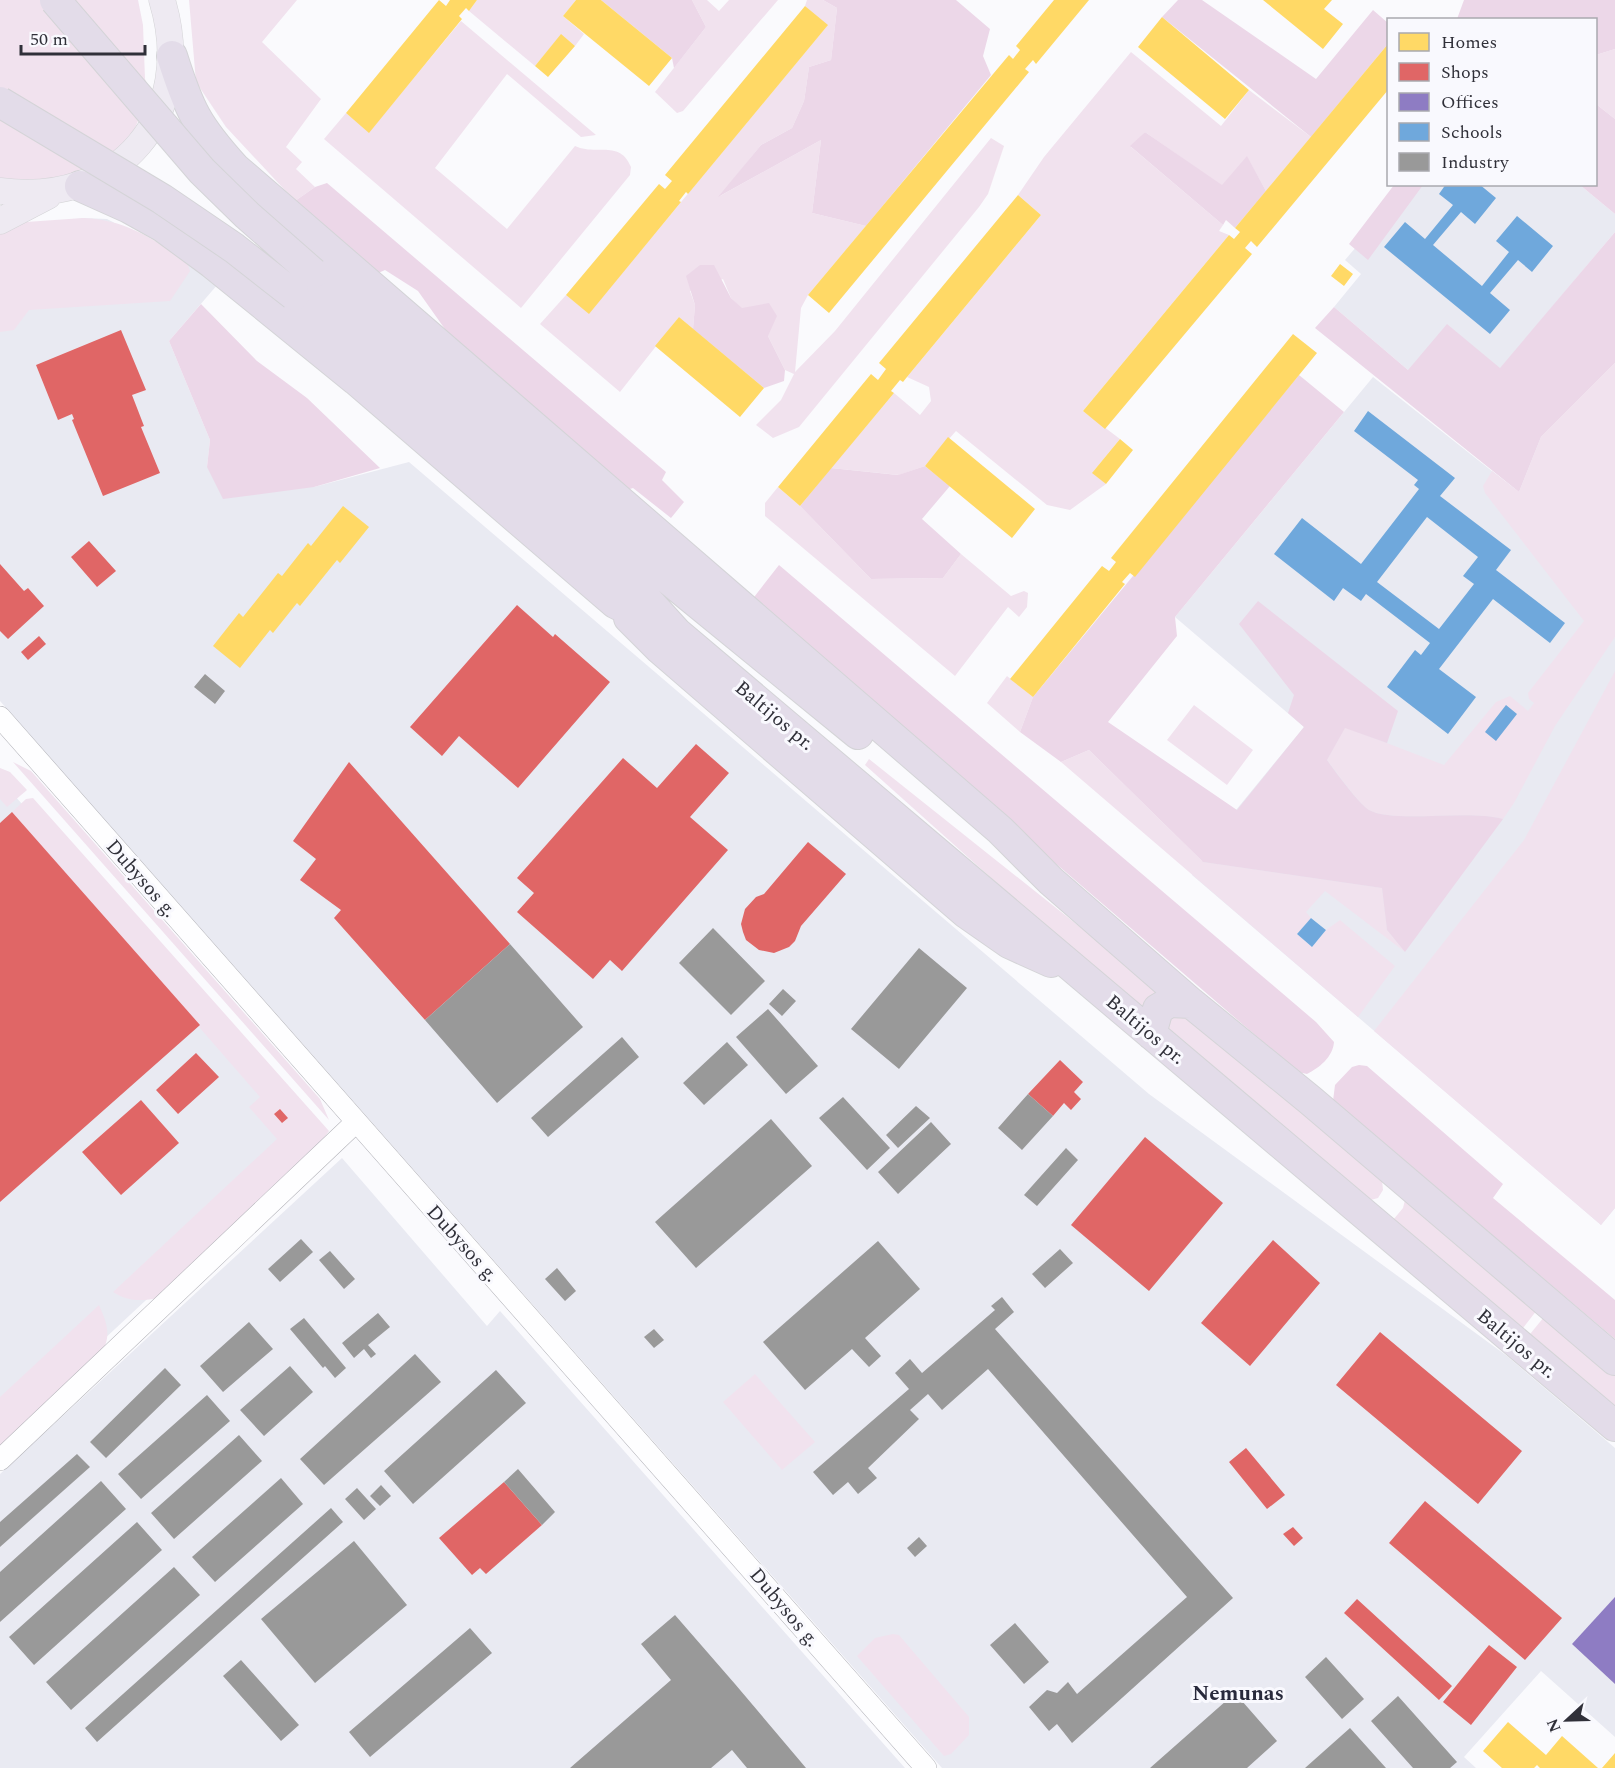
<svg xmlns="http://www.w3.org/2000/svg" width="1615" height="1768" font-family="Spectral,serif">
<rect width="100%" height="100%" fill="#fafafd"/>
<path fill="#e9eaf2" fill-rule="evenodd" d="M1409,185H1580L1615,214V232L1500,369L1408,370L1334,307L1361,274L1345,260Z
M83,218L107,219L186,260L218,284L169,341L210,440L207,467L314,487L409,462L1149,1094L1507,1356L1615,1448V1737L1541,1671L1464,1757L1476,1768H942L0,701V230Z
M1373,377L1545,513L1615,557V1208L1601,1225L1192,875L1236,810L1304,727L1175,617ZM1311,918L1326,930L1311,947L1297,934Z
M0,779L318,1140L0,1436Z
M342,1158L487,1326L500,1311L905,1768H0V1474Z"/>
<path fill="#f1e2ee" d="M0,0H138L143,25L145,79L150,90C144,103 140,120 132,133C107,171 43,190 0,178Z
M189,0H297L262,42L321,99L286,147L302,162L296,169L315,187L295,201L226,127L196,82Z
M477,0H576L563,16L584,34L575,46L561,35L535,66L469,11Z
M692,0H707L719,11L729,0H778L683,111L677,113L655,92L706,27Z
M807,0H823L837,8L831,60L809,67L804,101L792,128L761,145L720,196L821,140L812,213L866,226L808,295L801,308L795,372L835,331L991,138L1004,146L988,194L979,207L799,427L773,438L756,425L781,400L794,374L785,370L768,336L769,304L742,309L731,298L723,279L690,291L695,305L693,329L679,317L620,392L540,324L566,295L589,313L827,26L805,6Z
M461,21L596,135L581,137L507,74L435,168L507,229L575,146C595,156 620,139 631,167L630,175L521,308L324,139L346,113L369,132Z
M1615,49V119L1596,104V55Z
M1131,52L1221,126L1249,90L1311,137L1266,191L1247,157L1222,186L1145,132L1131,147L1223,225L1219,231L1229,235L1083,411L1120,439L1093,472L1106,484L1070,510L1047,505L956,431L925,466L899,475L831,468L894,393L920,415L931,401L929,387L907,377L1041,215L1018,195L1044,157Z
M83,218C127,220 150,238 186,260L190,271L170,301L29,310L14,330L0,332V230L12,223Z
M1615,363V637L1555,726L1514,803L1503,819C1467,809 1395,824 1369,810C1360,805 1335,770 1327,760L1345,727L1444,765L1496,702L1510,696L1528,711L1534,703L1529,699L1528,693L1584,621L1485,493L1483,486L1492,471L1519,492L1541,437Z
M778,487L800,506L871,579L943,578L961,554L1011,596L1024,591L1028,593L1027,607L1019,617L1008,607L955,676L765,516V503Z
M1615,671V1208L1601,1225L1374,1031L1524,840Z
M1007,676L1033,697L1020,732L987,703Z
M1194,705L1253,750L1227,785L1167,740Z
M1089,750L1203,862L1382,888L1387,930L1405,952L1325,891L1306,912L1311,918L1297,934L1312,947L1326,930L1340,920L1395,966L1358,1017L1061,762Z
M869,759L1159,990L1148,998L1141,1012L865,765Z
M13,762L31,771L320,1099L329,1120Z
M0,768L10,772L27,790L7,807L0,799Z
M33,798L329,1131L321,1142L159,1298C142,1301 128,1302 113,1292L277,1139L249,1107L260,1097L12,812L26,799Z
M1184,1012L1382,1180L1383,1190L1378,1198L1367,1201L1169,1036L1166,1020Z
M1405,1200L1537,1310L1520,1332L1393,1220L1403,1208Z
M99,1305C107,1323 112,1336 101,1354L0,1450V1397Z
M1544,1317L1615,1376V1413L1526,1339Z
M755,1374L815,1442L782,1470L723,1402Z
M893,1634L899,1635L969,1717V1735L951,1754L944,1756L857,1656L875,1638Z"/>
<path fill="#ecd7e8" d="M601,0H692L706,27L674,68L672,58Z
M823,0H956L990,29L983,56L991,75L866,226L812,213L821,140L718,197L761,145L792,128L804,101L809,67L831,60L837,8Z
M1178,0H1202L1316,79L1373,10L1388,23V44L1311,137L1162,17Z
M1464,0H1615V49L1596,55V20L1457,19Z
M1596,104L1615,119V214L1580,185L1596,184Z
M1145,132L1222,185L1247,156L1266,191L1235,228L1226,220L1223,225L1130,146Z
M327,183L666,472L662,480L684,502L671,518L633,488L627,490L464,356L418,291L385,270L376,274L295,201L315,187Z
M1394,185H1423L1368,260L1349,244Z
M1615,232V363L1541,437L1519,492L1315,328L1334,307L1408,370L1447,324L1500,368Z
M700,265H714L731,298L742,308L769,303L777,316L768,336L785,370L784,381L764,388L693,329L695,305L686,276Z
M201,304L257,361L307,398L380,468L314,487L223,499L207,467L210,440L169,341Z
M1299,375L1344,412L1175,617L1177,636L1108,722L1237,810L1304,727L1288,713L1294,695L1239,624L1258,601L1398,711L1387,743L1345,728L1327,760C1334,770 1360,805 1369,810C1395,824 1467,809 1503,819L1405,952L1387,930L1382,888L1203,862L1089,750L1061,762L1020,732L1033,697Z
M925,466L950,486L922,519L961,554L943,578L871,579L800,506L831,468L898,475Z
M779,565L1316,1022L1334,1042C1333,1057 1319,1068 1307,1074L1298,1072L751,601Z
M1359,1065L1367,1066L1503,1184L1493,1198L1615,1300V1339L1333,1101L1335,1085L1352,1067Z"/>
<path fill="#ffd966" d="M439,0L446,6L450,0H477L469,11L466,8L459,16L462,19L369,133L346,113Z
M576,0H601L672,58L649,86L563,16Z
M1054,0H1089L1036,64L1033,60L1025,69L1029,72L829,313L808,295L1009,55L1013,59L1020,50L1016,46Z
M1263,0H1332L1324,9L1343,24L1323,49Z
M805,6L828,25L688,194L686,192L679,201L681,202L589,314L566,295L659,184L665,189L672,181L665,175Z
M1162,17L1249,90L1225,119L1138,47Z
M561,34L575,46L548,77L535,66Z
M1388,44V90L1257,247L1251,241L1245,248L1252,254L1105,429L1083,411L1229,235L1234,239L1240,232L1235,228Z
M1018,195L1041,215L907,377L903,382L900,380L891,391L894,393L800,506L778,487L871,374L878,380L886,369L879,363Z
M1340,264L1353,274L1344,286L1331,276Z
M679,317L764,388L740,417L655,346Z
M1293,334L1317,353L1135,577L1130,573L1122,582L1125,584L1033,697L1010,679L1102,566L1109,571L1116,562L1111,558Z
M948,437L1035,509L1012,538L925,466Z
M1120,439L1133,450L1106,484L1092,473Z
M343,506L369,527L340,563L337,560L300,606L297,603L273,633L270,630L240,668L213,646L239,613L243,617L278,573L282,576L308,543L311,546Z
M1508,1722L1546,1755L1562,1736L1598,1768H1540L1537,1765L1534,1768H1502L1483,1751Z
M1615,1753V1768H1602Z"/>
<path fill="#e06666" d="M121,330L146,390L132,395L144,426L141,427L160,473L103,496L72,420L74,419L72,414L58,420L36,365Z
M89,541L116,571L97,587L71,557Z
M0,564L24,591L28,588L44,606L8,639L0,631Z
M517,605L553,637L555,634L610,682L518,788L459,736L442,756L410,727Z
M39,636L46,644L28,660L21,652Z
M696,744L729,773L690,817L728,850L622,971L610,960L593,979L517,912L534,893L517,878L623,758L657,788Z
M349,762L510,944L425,1020L334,918L341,910L300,880L316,859L293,841Z
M12,812L200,1025L0,1202V823Z
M808,842L846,874L801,926L795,941L789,947L774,953L759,950L746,940L743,932L741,924L745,909L756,897L764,894Z
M196,1053L219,1077L178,1114L156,1090Z
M1060,1060L1083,1082L1074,1092L1081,1099L1071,1110L1064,1103L1053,1116L1028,1094Z
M141,1100L179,1143L121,1195L82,1152Z
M280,1109L288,1118L282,1123L274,1114Z
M1145,1137L1223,1203L1149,1291L1071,1225Z
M1273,1240L1320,1283L1250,1366L1201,1323Z
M1380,1332L1522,1451L1478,1504L1336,1385Z
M1246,1448L1285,1495L1267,1509L1229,1462Z
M504,1482L542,1525L486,1574L480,1568L472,1575L439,1538Z
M1425,1501L1562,1618L1525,1660L1389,1543Z
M1293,1527L1303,1538L1294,1546L1283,1534Z
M1357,1599L1452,1686L1439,1700L1344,1613Z
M1489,1645L1517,1667L1471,1725L1443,1702Z"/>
<path fill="#8e7cc3" d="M1615,1597V1684L1572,1644Z"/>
<path fill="#6fa8dc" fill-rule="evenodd" d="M1446,184H1479L1496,198L1475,224L1461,212L1433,245L1482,286L1509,252L1496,241L1517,216L1553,246L1532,272L1518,260L1490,293L1510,310L1490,334L1384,247L1405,222L1425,239L1453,205L1439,194Z
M1368,411L1455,478L1440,496L1511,550L1496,570L1565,623L1550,643L1493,599L1439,669L1476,697L1448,734L1387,687L1415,650L1421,655L1430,643L1366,594L1361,601L1343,588L1334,601L1274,554L1302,518L1361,564L1419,489L1414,485L1418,480L1354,431ZM1427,517L1478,557L1463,576L1474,584L1439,629L1377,582Z
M1506,705L1517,714L1496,741L1485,732Z
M1311,918L1326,930L1312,947L1297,934Z"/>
<path fill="#999" d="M205,674L225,691L215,704L194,687Z
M713,928L765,981L731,1015L679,963Z
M510,944L583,1027L497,1103L425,1020Z
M919,948L967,988L899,1069L851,1029Z
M783,989L796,1001L782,1016L769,1004Z
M768,1009L818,1066L786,1094L736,1037Z
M622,1037L639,1057L548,1137L531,1118Z
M727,1042L748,1065L704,1105L683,1083Z
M1028,1094L1053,1116L1022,1150L998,1128Z
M843,1097L890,1148L867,1170L819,1118Z
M916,1106L930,1118L898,1148L886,1135Z
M771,1119L812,1166L696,1268L655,1222Z
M931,1122L951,1144L898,1194L878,1172Z
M1066,1148L1078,1160L1037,1206L1024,1195Z
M301,1239L313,1252L280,1282L268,1269Z
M878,1241L920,1289L865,1338L881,1356L869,1367L852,1349L805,1390L763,1342Z
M1060,1249L1073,1263L1045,1288L1032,1274Z
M330,1251L355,1279L344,1289L319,1260Z
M557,1268L576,1291L565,1301L545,1279Z
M1002,1297L1014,1312L995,1329L1233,1598L1072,1743L1057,1724L1049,1731L1029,1707L1047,1690L1057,1693L1068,1682L1077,1694L1187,1597L988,1369L942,1410L928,1394L910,1410L919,1419L868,1468L877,1478L858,1494L848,1482L833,1495L813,1472L909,1389L895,1373L910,1359L922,1373L995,1310L991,1306Z
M378,1313L390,1327L368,1345L376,1354L371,1358L364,1349L354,1358L342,1343Z
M304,1318L346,1368L335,1378L325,1366L323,1368L290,1329Z
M249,1322L273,1349L223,1392L200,1366Z
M654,1329L664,1340L654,1348L644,1337Z
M415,1354L441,1382L324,1485L300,1459Z
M290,1366L313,1392L264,1436L240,1410Z
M165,1368L181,1385L106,1458L90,1442Z
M496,1370L526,1403L413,1504L384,1471Z
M207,1395L230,1421L141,1499L118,1474Z
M239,1435L262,1461L174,1539L151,1513Z
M77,1454L90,1467L0,1547V1522Z
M518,1469L555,1512L542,1525L504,1482Z
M281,1478L303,1504L215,1582L192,1557Z
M101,1481L126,1509L0,1622V1572Z
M381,1485L391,1496L380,1506L370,1496Z
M357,1488L376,1509L364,1520L345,1499Z
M331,1508L343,1522L97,1742L85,1728Z
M137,1522L162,1550L34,1665L9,1637Z
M919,1537L927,1546L915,1557L907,1548Z
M354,1541L407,1605L315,1683L261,1619Z
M174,1567L200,1595L71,1710L46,1682Z
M675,1615L735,1684L806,1768H747L732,1750L711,1768H570L671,1680L641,1644Z
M1015,1623L1049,1662L1024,1684L990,1645Z
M470,1628L492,1653L370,1757L349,1732Z
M1326,1657L1364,1699L1342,1719L1305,1677Z
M241,1660L299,1725L281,1741L223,1676Z
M1235,1693L1277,1741L1247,1768H1150Z
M1398,1696L1457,1762L1450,1768H1413L1371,1721Z
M1350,1728L1386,1768H1305Z"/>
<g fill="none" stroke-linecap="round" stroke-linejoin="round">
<defs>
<path id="minor" d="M0,717L926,1768
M0,1460L356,1122"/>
<path id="major" d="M0,191C119,207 197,115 162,0
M0,221L48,196"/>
<path id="highway" d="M172,56C189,110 197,126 235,168L1000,830L1051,881L1191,1003L1310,1100L1615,1360
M80,186L129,208L163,227L212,263L356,380L615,603L663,627
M313,273L646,561L858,734
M294,295L629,580L677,633L1615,1426
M629,618L660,649L966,913L1009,943L1051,962
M1151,1034L1158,1009L1170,1002L1191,1003"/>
</defs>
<use href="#minor" stroke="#b2b2b8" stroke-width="22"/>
<use href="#major" stroke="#d4d4d7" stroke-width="27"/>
<use href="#highway" stroke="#d4d4d7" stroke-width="32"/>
<use href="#minor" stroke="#fefeff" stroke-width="21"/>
<use href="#major" stroke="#eeeaf2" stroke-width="26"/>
<use href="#highway" stroke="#e3dce9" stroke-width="30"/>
<defs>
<path id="highway-bridge" d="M55,0L202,171L247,215L313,273
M0,102L162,199L234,248L294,295"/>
</defs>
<use href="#highway-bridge" stroke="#d4d4d7" stroke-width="32" stroke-linecap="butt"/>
<use href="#highway-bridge" stroke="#e3dce9" stroke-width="30"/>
</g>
<g text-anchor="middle" stroke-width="6" stroke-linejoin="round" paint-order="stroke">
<g font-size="20" fill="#303039" stroke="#f9f9fe">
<text transform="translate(775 715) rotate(40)" y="7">Baltijos pr.</text>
<text transform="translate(142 878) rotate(49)" y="7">Dubysos g.</text>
<text transform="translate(1146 1029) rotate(40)" y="7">Baltijos pr.</text>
<text transform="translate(463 1243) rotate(48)" y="7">Dubysos g.</text>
<text transform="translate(1517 1343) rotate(40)" y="7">Baltijos pr.</text>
<text transform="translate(785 1607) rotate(50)" y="7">Dubysos g.</text>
</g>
<g font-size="21" font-weight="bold" fill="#292a3c" stroke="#f9f9fe">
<text x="1238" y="1700">Nemunas</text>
</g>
</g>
<rect x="1387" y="18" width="210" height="168" fill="#f9f9fe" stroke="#a9a9af" stroke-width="1.5"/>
<rect x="1399" y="33" width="30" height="18" fill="#ffd966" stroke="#a9a9af" stroke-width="1.5"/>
<text x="1441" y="48" font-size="18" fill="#303039">Homes</text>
<rect x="1399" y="63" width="30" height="18" fill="#e06666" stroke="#a9a9af" stroke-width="1.5"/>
<text x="1441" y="78" font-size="18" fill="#303039">Shops</text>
<rect x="1399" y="93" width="30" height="18" fill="#8e7cc3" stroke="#a9a9af" stroke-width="1.5"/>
<text x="1441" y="108" font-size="18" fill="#303039">Offices</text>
<rect x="1399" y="123" width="30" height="18" fill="#6fa8dc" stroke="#a9a9af" stroke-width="1.5"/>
<text x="1441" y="138" font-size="18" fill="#303039">Schools</text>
<rect x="1399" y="153" width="30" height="18" fill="#999999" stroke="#a9a9af" stroke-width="1.5"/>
<text x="1441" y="168" font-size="18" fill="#303039">Industry</text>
<g transform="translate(1567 1720) rotate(248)" stroke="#f9f9fe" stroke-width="4.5" paint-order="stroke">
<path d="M0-4.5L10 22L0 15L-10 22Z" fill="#303039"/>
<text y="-9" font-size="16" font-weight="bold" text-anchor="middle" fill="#303039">N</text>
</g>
<path d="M21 45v9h124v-9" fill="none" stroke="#303039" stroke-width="3"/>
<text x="30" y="45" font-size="18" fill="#303039" stroke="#f9f9fe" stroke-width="4.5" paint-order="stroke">50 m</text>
</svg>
